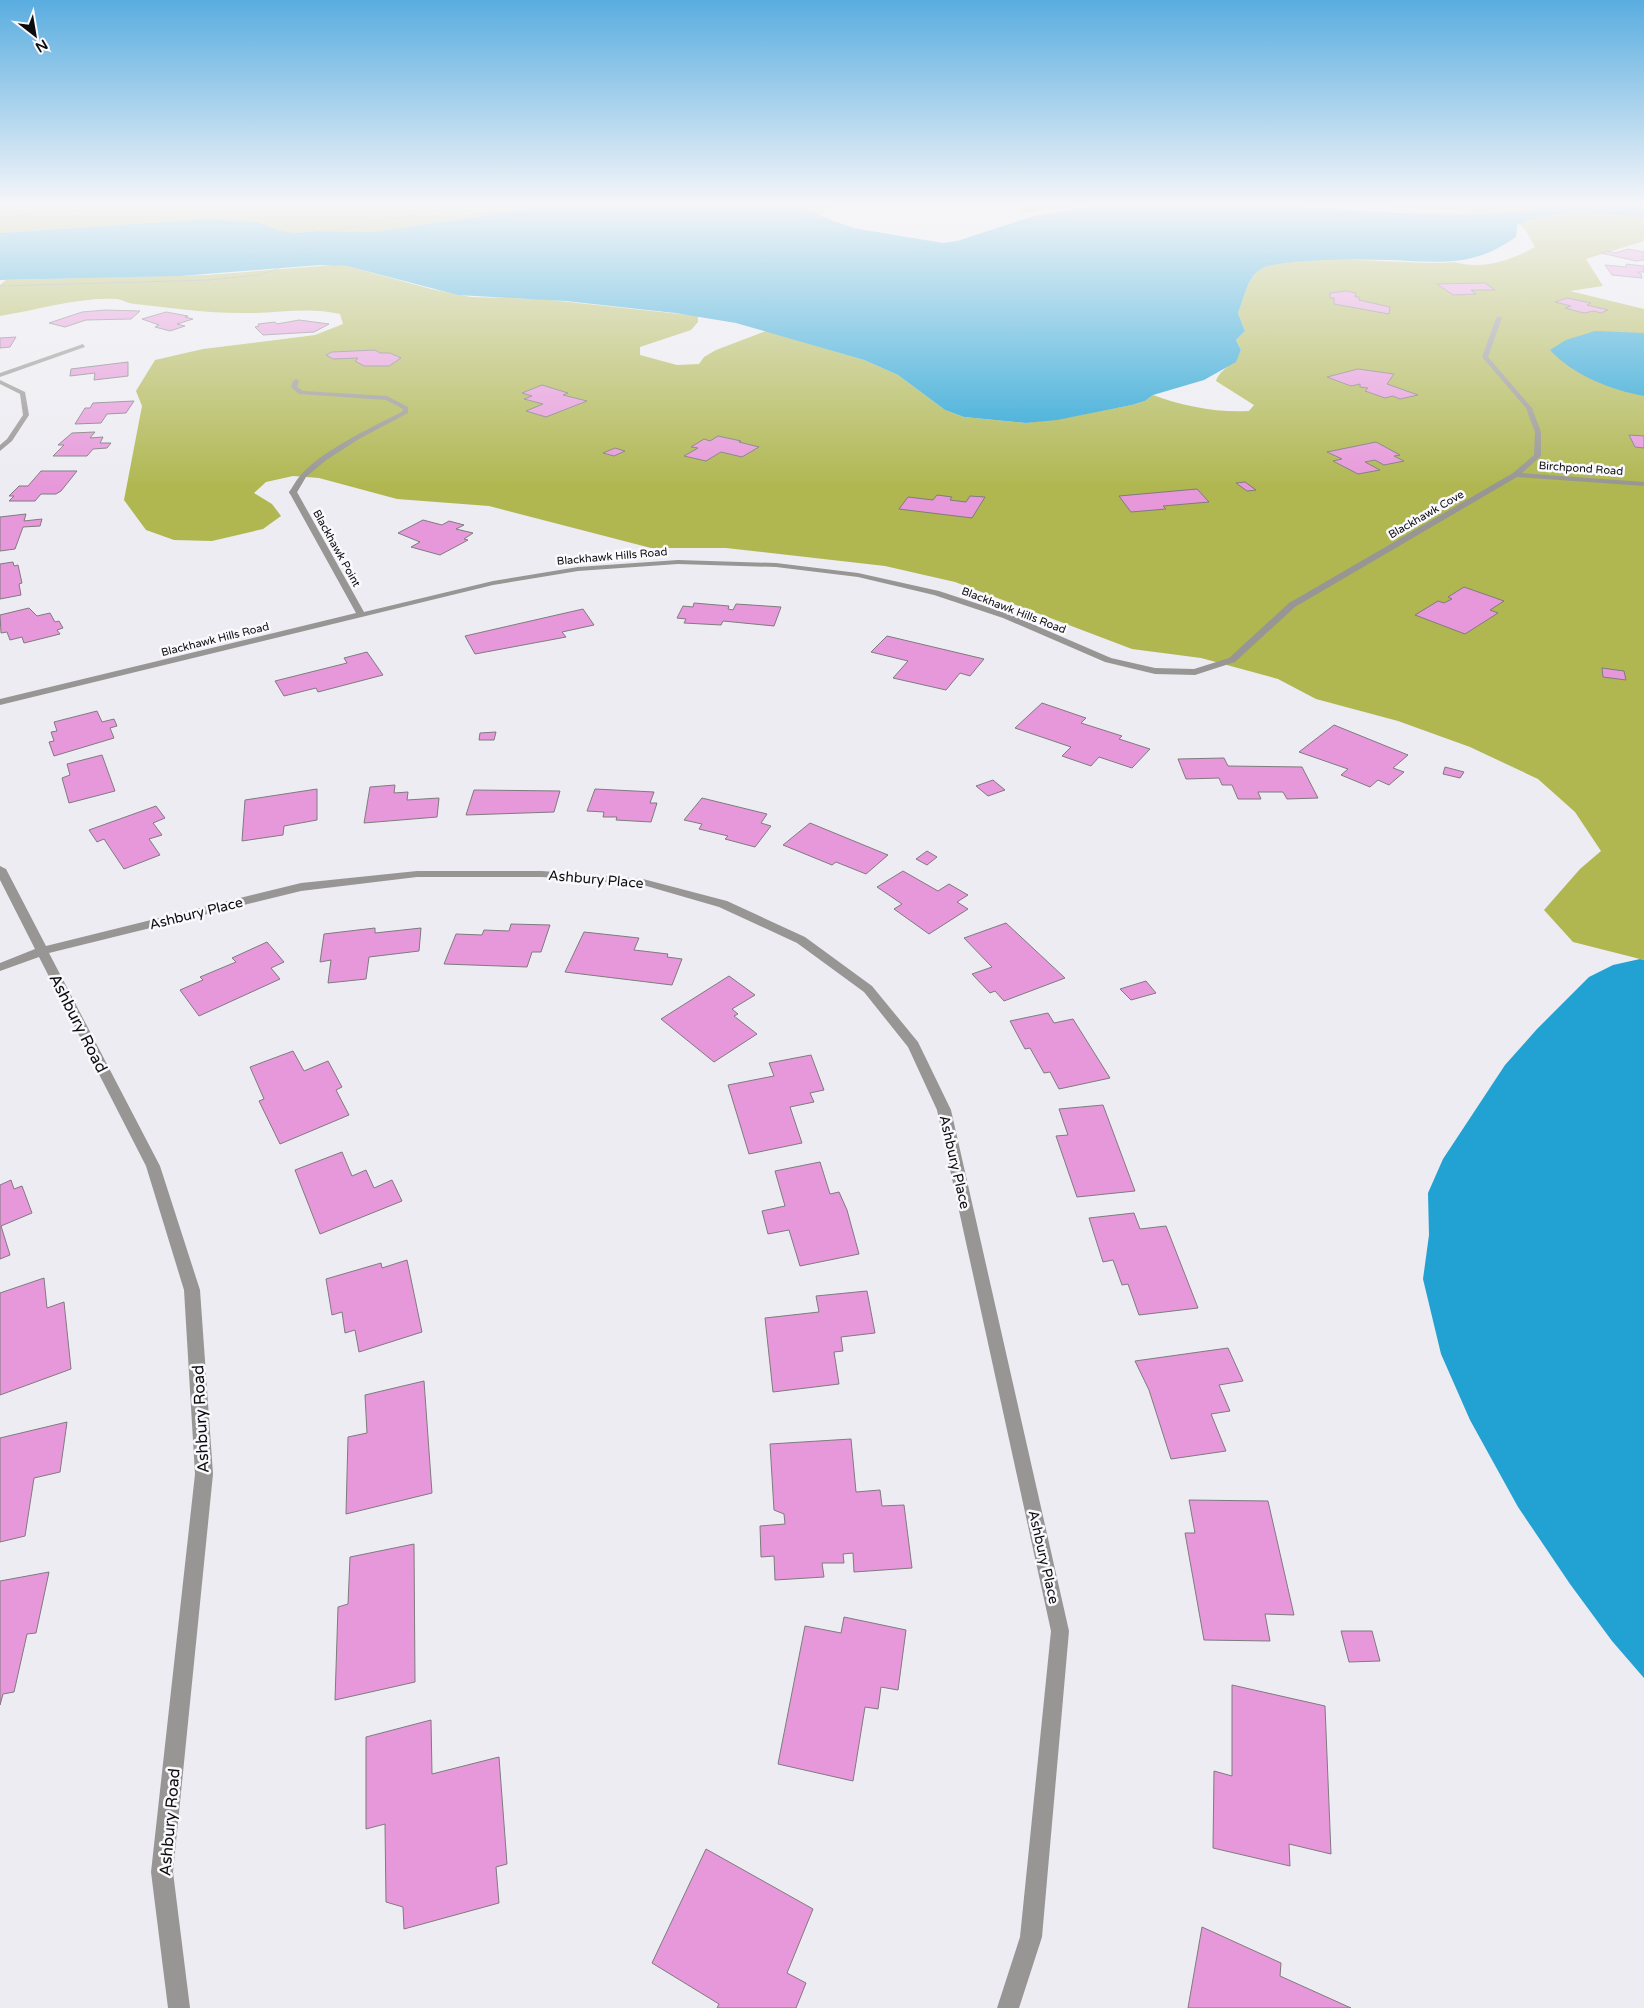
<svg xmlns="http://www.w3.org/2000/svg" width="1644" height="2008" font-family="'Varela Round',sans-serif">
<rect width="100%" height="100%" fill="#ececf2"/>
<path fill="#b0b751" d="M0,205H553L373,232L319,231L297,233L281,231L258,222L209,219L0,233Z
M792,205H838L819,216Z
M1019,205H1094L1020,213Z
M1313,205H1644V241L1586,259L1603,286L1570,291L1644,309V960L1573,942L1544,910L1580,869L1601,851L1575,812L1538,779L1470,747L1398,721L1316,699L1278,679L1201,658L1132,649L955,582L885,566L726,548H651L489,506L397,499L319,478L293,476L266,482L254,493L272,504L281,516L263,529L212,541L174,540L146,530L124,500L142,406L136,391L155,360L203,349L315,335L343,324L340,314C307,306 275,314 241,313C206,313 171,308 135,304C129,304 123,300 117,299C77,297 39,310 0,316V285L6,280L207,275L334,265L347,266L431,289L471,297L541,299L698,316V322L691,330L640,347V355L677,365L699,364L704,357L716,350L766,331L864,360L898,375L945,410L964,417L1026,423L1059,419L1132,405L1145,401L1153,395C1182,406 1218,413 1249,411L1254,405L1216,381C1221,367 1236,365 1241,350L1236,340L1245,331L1238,313C1243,302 1247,280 1257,272C1285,248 1414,267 1454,262C1482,270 1510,261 1535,247L1526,231L1519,223L1458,210Z"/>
<path fill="#22a2d3" d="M553,205H792L853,228L943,243L957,241L1034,216L1097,205H1276L1403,213L1487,214L1528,211L1535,209L1537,205H1644V217C1603,214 1556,207 1517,225L1516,237C1473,268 1439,262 1389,260C1357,259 1325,259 1293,262C1282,264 1265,264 1257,272C1247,280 1243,302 1238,313L1245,331L1236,340L1241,350L1236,362L1204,380L1153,395L1145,401L1132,405L1057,420L1026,423L964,417L945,410L898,375L864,360L736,323L675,313L566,301L458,295L347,266L320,265L180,276L0,280V233L209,219L258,222L281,231L297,233L319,231L373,232Z
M1595,331L1644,333V396C1611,390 1573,375 1550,350L1566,340Z
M1640,959L1644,960V1678L1612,1641L1570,1584L1518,1507L1470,1420L1441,1354L1423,1279L1429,1235L1428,1193L1443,1159L1505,1065L1537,1029L1589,977L1613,965Z"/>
<path fill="#e798da" stroke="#7f7b7e" d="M1628,249L1644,252V260L1636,261L1601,253L1607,251L1615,253Z
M1626,264L1644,266V272H1637L1641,274L1642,278L1612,275L1605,265L1627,267Z
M1485,283L1495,290H1471L1476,294L1453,295L1437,284Z
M1346,291L1356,293L1355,297H1359V300L1390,307L1389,314L1334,304V298H1330V293Z
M1567,298L1591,303L1587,305L1608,310L1601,313L1594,311L1584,313L1565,308L1571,306L1555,302Z
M105,310L140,311L131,319L86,320L65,327L49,323L82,312Z
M166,312L188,316L185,317L193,319L177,324L185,326L170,331L155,327L159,325L142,319Z
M299,320L329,324L314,332L263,335L255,327L259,326L258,324L275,322L277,324Z
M16,337L10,347L0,348V338Z
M375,350L380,353H390L401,358L389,366H364L355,361L358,358L333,359L326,355L332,352Z
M128,362V376L94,380L95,373L70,376L71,369Z
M1358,369L1394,374L1387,384L1418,395L1400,399L1393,396L1385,398L1365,391L1368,388L1360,387V384L1351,386L1327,377Z
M542,385L568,393L563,395L587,401L546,417L526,411L543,404L524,399L532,396L522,393Z
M134,401L126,413L107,414L101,423L75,424L85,408H90L93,403Z
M95,432L90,438L103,437L100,443H111L107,448L93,449L87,456H53L64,445H58L72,433Z
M1629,435L1644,436V448L1635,447Z
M718,436L741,441L739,442L759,447L742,457L721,452L706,461L684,456L698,448L691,447L704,439L710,441Z
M1376,442L1400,455L1394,456L1404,461L1384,465L1375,460L1365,462L1380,470L1358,474L1333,461L1342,459L1327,452Z
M615,448L625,451L614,456L603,453Z
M41,471H77L61,491L56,494H41L35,501H9L14,496H9L19,486H28Z
M1245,482L1256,490L1247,491L1236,483Z
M1197,489L1209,502L1163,506L1166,509L1131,512L1119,496Z
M937,495L952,497L950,500L966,502L970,496L985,497L972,518L899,509L908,497L933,500Z
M26,514L24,521L42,519L40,526L23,527L15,549L0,551V517Z
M423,520L442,525L449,521L464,525L456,529L473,533L464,539L468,540L440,555L411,547L420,542L398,533Z
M13,562L14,566L18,565L22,583L19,584L21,595L0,599V564Z
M1464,587L1504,601L1490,610L1498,613L1465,634L1415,615L1438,601L1444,603L1452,599L1448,597Z
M694,603L729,606L728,609L733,610L736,604L781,607L774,626L723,621L721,625L684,623L686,619L677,618L683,606L693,607Z
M29,608L37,616L50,613L55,622L59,621L63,628L57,630L60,634L24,643L22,637L10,640L7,632L1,633L0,615Z
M583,609L594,625L562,632L566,637L475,654L465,636Z
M887,636L984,659L970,676L960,673L946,690L893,678L908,661L871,652Z
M367,652L383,675L318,692L316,688L284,696L275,681L347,663L344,658Z
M1602,668L1624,671L1626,680L1603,677Z
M1042,703L1086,718L1081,723L1122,736L1119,739L1150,749L1132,768L1099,757L1091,766L1062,756L1071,747L1015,728Z
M97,711L102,722L114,719L117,726L110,728L114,738L54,756L49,742L54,741L51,732L57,731L54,722Z
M1334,725L1408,755L1393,768L1404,772L1389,785L1378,780L1370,787L1341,775L1348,769L1299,752Z
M496,732L494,740H479L480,733Z
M102,755L115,791L69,803L62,778L70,775L67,764Z
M1224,758L1228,766L1302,767L1318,798L1287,799L1283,792H1258L1261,799H1238L1232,785H1222L1219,778L1186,779L1178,759Z
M1445,767L1464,772L1460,778L1443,774Z
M993,780L1005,790L988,796L976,786Z
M395,785L394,793L408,792L407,800L439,798L437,817L364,823L370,787Z
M317,789V820L284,826L283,835L242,841L245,800Z
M595,789L654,792L650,803H657L651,822L616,820L617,817H603L604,812L587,811Z
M474,790L560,791L554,812L466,815Z
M702,798L767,814L761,823L771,826L755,847L725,839L728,836L699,829L702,824L684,820Z
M156,806L165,818L153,823L162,835L149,839L160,855L124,869L104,839L97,842L89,830Z
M810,823L888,855L866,874L836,862L832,865L783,845Z
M927,851L937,857L927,865L916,859Z
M903,871L938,891L949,884L968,895L957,902L968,909L929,934L894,909L902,904L877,887Z
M1006,923L1065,978L1004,1001L995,991L990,993L972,974L992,967L964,938Z
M511,924L550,925L541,952H532L527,967L444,964L456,934L482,935L484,930L509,931Z
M375,928V933L421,928L419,951L369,957L366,979L328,983L331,960L320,962L324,934Z
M584,932L639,938L634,950L668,954L667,957L682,959L672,985L565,972Z
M267,942L284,962L271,968L280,979L199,1016L180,990L203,980L200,977L236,962L232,958Z
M729,976L755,995L732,1009L738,1014L734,1016L757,1034L714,1062L661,1019Z
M1146,981L1156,993L1131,1000L1120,989Z
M1048,1013L1054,1023L1073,1019L1110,1078L1059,1089L1050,1072L1044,1073L1030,1048L1025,1049L1010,1021Z
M293,1051L304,1071L328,1061L342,1087L336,1090L349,1115L280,1144L259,1101L264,1099L250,1067Z
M811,1055L824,1090L810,1093L814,1102L790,1107L802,1143L749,1154L728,1085L774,1076L769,1063Z
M1103,1105L1135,1191L1077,1197L1056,1136L1068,1135L1059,1109Z
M342,1152L352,1176L366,1170L374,1188L392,1180L402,1201L320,1234L295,1170Z
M820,1162L830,1194L839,1192L847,1210L859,1254L800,1266L789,1230L768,1234L762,1211L785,1206L775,1171Z
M11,1180L14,1189L22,1186L32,1213L1,1226L10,1255L0,1259V1185Z
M1134,1213L1140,1229L1166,1226L1198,1308L1139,1315L1128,1284L1122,1285L1113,1260L1103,1262L1089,1218Z
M407,1260L422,1332L359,1352L355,1330L345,1333L342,1312L332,1315L326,1279L381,1263L382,1268Z
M44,1278L47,1308L64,1302L71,1369L0,1395V1293Z
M867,1291L875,1333L841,1337L843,1351L834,1352L839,1384L773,1392L765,1318L819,1312L816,1296Z
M1228,1348L1243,1381L1219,1385L1230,1411L1211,1414L1226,1451L1171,1459L1149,1390L1135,1361Z
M424,1381L432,1493L346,1514L348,1437L367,1433L365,1395Z
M67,1422L60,1472L34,1478L25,1536L0,1542V1438Z
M851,1439L856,1492L880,1490L882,1506L904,1505L912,1568L854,1572L853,1553L843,1554L844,1563H822L824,1577L775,1580L774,1556L761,1557L760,1526L785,1524L784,1514L774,1510L770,1444Z
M1189,1500L1268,1501L1294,1615L1265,1614L1270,1641L1204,1640L1185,1533H1195Z
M414,1544L415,1682L335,1700L338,1607L348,1604L350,1557Z
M49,1572L36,1633L27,1634L14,1692L3,1694L0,1705V1581Z
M844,1617L906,1630L898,1690L881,1687L878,1709L865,1707L853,1781L778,1764L805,1626L841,1633Z
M1341,1631H1372L1380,1661L1349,1662Z
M1232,1685L1325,1706L1331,1854L1289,1844L1290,1866L1213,1848L1214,1771L1232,1776Z
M431,1720L432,1774L499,1757L507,1864L496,1867L499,1903L404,1929L403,1907L386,1902L385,1824L366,1829V1737Z
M706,1849L813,1909L787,1973L806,1983L796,2008H717L719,2004L652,1963Z
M1202,1927L1281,1963L1280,1976L1351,2008H1188Z"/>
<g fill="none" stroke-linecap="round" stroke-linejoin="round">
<path stroke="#7a7a7e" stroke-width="1" stroke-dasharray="1 1" stroke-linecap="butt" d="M468,205L493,207L496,212
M0,217L142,205
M380,225L498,212H503L515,221
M0,286L209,280L258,275L278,269L331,231L466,205"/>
<path fill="#989694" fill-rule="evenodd" d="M296,379L299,381L297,387L303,391L387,396L408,407V413L359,439L325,461L306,477L296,494H290L289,492C293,487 296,480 300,476C319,452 374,426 402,412L403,409L386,400L299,394L291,387L293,381Z"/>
<path fill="#989694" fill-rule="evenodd" d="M1499,316L1502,318L1488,357L1532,408L1541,432V456L1522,473L1644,482V486L1517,477L1295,607L1235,662L1195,675L1155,674L1105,662L1003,618L934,595L858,577L776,567L678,564L578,571L493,585L0,705V699L356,613L289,492L293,490L297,492L364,612L493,581L578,567L678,560L776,563L858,573L939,591L1009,614L1111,658L1155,668L1194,669L1229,658L1289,603L1513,473L1534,455L1535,432L1526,408L1482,357L1496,318Z
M83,344L85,347L0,377V373Z
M0,380L25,392L29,415L12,441L0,451V445L7,439L23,415L20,394L0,384Z
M0,866L6,869L46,946L301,883L417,871H542L643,879L727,901L805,937L872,986L918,1042L951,1110L1069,1631L1042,1937L1019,2008H997L1020,1937L1051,1631L937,1110L908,1047L864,992L797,943L719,907L643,885L542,877H417L301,891L49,953L160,1166L200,1290L213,1474L173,1872L190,2008H168L151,1872L195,1474L184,1290L146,1166L39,957L0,971V963L35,949L0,880Z"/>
</g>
<linearGradient id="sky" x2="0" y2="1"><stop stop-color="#59ade0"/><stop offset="0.42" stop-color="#f6f6f9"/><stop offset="1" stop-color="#f6f6f9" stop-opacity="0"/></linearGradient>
<rect width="1644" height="486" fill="url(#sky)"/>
<g text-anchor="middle" stroke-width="5" stroke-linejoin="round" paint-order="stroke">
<g font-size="11" fill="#0c0c0e" stroke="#f9f9fe">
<text transform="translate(1581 468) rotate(4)" y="4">Birchpond Road</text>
<text transform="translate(1426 514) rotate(-30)" y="4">Blackhawk Cove</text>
<text transform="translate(337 548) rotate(61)" y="4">Blackhawk Point</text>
<text transform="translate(612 556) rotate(-5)" y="4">Blackhawk Hills Road</text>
<text transform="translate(1014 610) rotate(21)" y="4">Blackhawk Hills Road</text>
<text transform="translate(215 639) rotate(-14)" y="4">Blackhawk Hills Road</text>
</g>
<g font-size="14" fill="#0c0c0e" stroke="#f9f9fe">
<text transform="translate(596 879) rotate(5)" y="5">Ashbury Place</text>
<text transform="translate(196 913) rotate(-14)" y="5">Ashbury Place</text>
<text transform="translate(955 1162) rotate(77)" y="5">Ashbury Place</text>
<text transform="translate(1044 1557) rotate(77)" y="5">Ashbury Place</text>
</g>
<g font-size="16" fill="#0c0c0e" stroke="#f9f9fe">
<text transform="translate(79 1023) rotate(63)" y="6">Ashbury Road</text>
<text transform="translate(200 1419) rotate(-93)" y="6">Ashbury Road</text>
<text transform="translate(169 1822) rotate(-85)" y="6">Ashbury Road</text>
</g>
</g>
<g transform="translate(35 35) rotate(149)" stroke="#f9f9fe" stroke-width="4" paint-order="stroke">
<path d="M0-4L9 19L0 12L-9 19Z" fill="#0c0c0e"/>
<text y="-8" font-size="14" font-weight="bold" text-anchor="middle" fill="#0c0c0e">N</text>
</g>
</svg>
